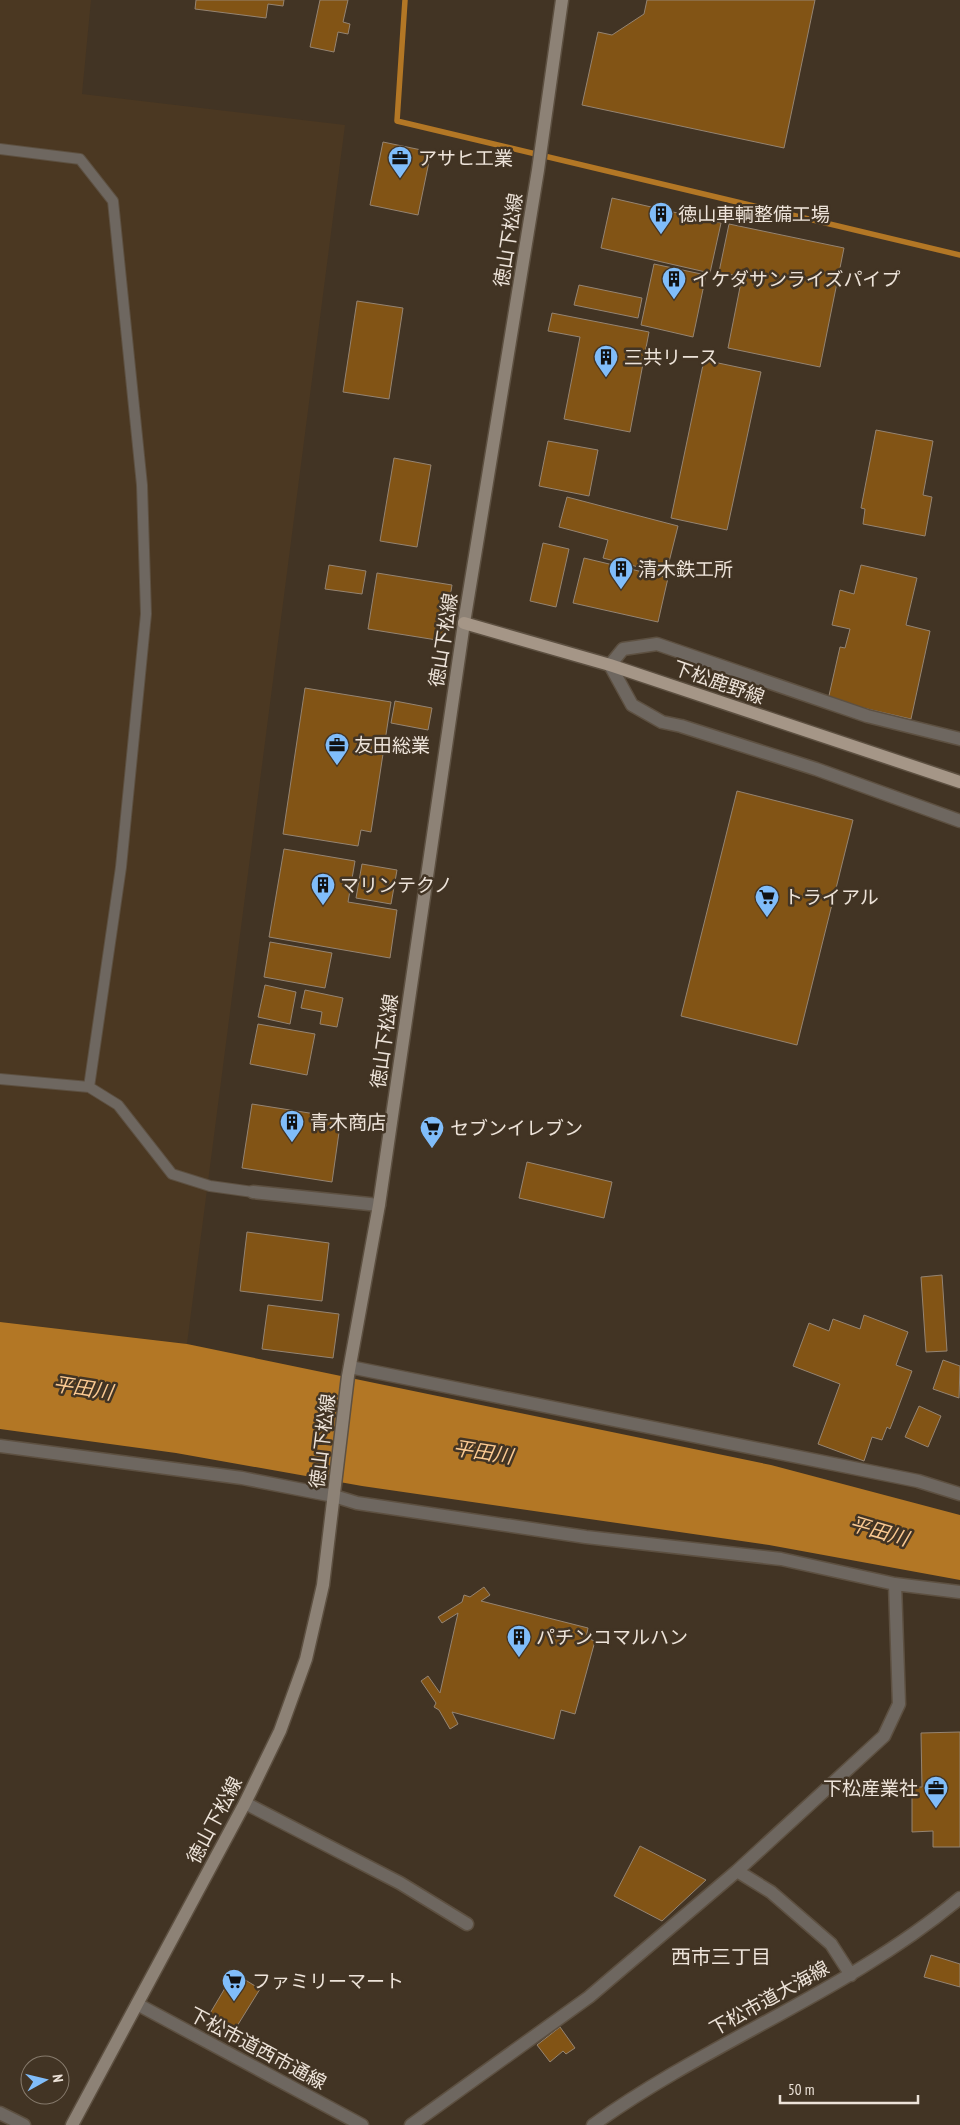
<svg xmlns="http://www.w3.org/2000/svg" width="960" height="2125" font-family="'PT Sans Narrow','Noto Sans JP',sans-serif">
<rect width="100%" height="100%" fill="#423424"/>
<path fill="#4b3822" d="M0,0H91L82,94L345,125L187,1344L0,1322Z"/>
<path fill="#b37725" d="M0,1322L187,1344L771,1465L960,1515V1580L769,1545L362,1486L176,1453L0,1429Z"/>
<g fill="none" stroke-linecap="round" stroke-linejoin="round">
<path stroke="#b37725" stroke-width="5.5" d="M405,0L397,121L960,255"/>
</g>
<path fill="#825415" stroke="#958472" d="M196,0H284L283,6L268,4L266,18L195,9Z
M320,0H348L343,22L350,24L348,34L338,32L334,52L310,47Z
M647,0H815L784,148L582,105L598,32L612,35L644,14Z
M383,142L431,152L418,215L370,205Z
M612,198L721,223L710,273L601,248Z
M729,224L844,248L820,367L728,348L742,277L719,272Z
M654,264L706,275L693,337L641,325Z
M579,285L642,298L638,318L574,305Z
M357,301L403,308L389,399L343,392Z
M552,313L649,332L630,432L564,419L580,337L548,331Z
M704,360L761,372L727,530L671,518Z
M876,430L933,441L923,495L932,497L925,536L863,524L865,509L861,508Z
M548,441L598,450L589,496L539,486Z
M394,458L431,465L417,547L380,541Z
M567,497L678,526L666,574L603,558L608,540L559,527Z
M543,543L569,549L556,607L530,601Z
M584,558L668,578L658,622L573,603Z
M329,565L366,571L362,594L325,589Z
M861,565L917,578L906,625L930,631L911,719L828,700L840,647L845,648L850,629L832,625L840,590L854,594Z
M377,573L452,585L443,641L368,629Z
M305,688L391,702L371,832L361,830L358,846L283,834Z
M395,701L432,708L428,730L391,723Z
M737,791L853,820L797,1045L681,1016Z
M284,849L355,861L348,902L397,910L390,958L269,937Z
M362,864L397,870L391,904L356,898Z
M270,942L332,953L325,988L264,977Z
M265,985L296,992L290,1024L258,1017Z
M305,990L343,998L337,1027L320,1024L322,1012L301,1008Z
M258,1024L315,1034L307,1075L250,1064Z
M252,1104L341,1118L332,1182L242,1168Z
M527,1162L612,1182L604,1218L519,1198Z
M247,1232L329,1243L322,1301L240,1291Z
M942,1275L947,1351L926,1352L921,1277Z
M268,1305L339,1314L333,1358L262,1349Z
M864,1315L908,1332L896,1365L912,1371L890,1429L887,1427L882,1440L872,1437L864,1461L818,1444L840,1384L793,1366L809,1323L829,1331L833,1319L860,1329Z
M943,1360L960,1366L959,1398L933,1389Z
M919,1406L941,1416L928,1447L905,1437Z
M484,1587L490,1595L481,1601L588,1628L586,1638L595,1641L575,1714L561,1710L554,1739L452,1712L458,1724L450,1729L439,1710L434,1707L436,1703L421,1681L428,1676L440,1693L458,1613L442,1623L438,1617L462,1602L464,1595L470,1597Z
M960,1732V1847H933V1831L912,1832V1787H922L921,1733Z
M640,1846L706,1880L662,1921L614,1896Z
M931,1955L960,1964V1987L924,1977Z
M234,1973L260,1989L234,2031L209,2015Z
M560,2027L575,2048L566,2054L563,2051L550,2062L537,2045Z"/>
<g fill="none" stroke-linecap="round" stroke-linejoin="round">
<defs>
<path id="service" d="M0,149L80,159L113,201L142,485L146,614L121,867L89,1087
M0,1079L89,1087L118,1105L172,1174L210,1186L253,1192"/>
<path id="minor" d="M960,739L867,716L657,644L623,649L610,665L632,705L662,722L681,726L816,769L960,821
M253,1192L379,1205
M0,1446L242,1478L334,1496L357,1503L586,1537L781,1559L895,1584L960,1592
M245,1803L400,1883L467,1924
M737,1871L771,1892L831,1944L851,1975
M0,2113L24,2125
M411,2125L589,1997L737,1871L884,1736L899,1704L895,1584
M593,2125C710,2041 849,1991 960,1898"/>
<path id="tertiary" d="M350,1367L918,1481L960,1494
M137,2004L362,2125"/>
<path id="secondary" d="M72,2125L245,1803L280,1731L306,1659L323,1585L348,1376L379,1205L464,623L538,170L562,0"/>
<path id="primary" d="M464,623L610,665L960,782"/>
</defs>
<use href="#service" stroke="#5d5041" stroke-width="12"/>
<use href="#minor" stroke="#5d5041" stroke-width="15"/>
<use href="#tertiary" stroke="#5d5041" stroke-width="15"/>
<use href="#secondary" stroke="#5d5041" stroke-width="15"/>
<use href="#primary" stroke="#5d5041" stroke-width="15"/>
<use href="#service" stroke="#6e6760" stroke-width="10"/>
<use href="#minor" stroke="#6e6760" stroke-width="12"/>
<use href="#tertiary" stroke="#6e6760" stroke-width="12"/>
<use href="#secondary" stroke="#8d8276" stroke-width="12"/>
<use href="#primary" stroke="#a59687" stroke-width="12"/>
</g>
<defs>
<symbol id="office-pin" viewBox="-11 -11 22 30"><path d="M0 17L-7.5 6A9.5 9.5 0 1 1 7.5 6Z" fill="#80bdfa" stroke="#423424"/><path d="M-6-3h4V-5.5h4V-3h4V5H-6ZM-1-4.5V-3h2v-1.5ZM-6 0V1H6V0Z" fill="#111"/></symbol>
<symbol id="building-pin" viewBox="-11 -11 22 30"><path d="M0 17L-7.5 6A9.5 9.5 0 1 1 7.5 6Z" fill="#80bdfa" stroke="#423424"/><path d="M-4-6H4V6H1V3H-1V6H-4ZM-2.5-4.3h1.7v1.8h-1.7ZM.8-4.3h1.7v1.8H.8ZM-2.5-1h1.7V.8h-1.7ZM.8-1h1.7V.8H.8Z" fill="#111"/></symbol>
<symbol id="supermarket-pin" viewBox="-11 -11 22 30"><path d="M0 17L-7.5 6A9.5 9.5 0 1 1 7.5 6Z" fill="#80bdfa" stroke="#423424"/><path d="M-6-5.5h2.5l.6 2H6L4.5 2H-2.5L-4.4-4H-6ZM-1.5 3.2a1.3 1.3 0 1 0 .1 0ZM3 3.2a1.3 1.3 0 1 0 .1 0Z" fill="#111"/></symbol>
</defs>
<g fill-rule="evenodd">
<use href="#office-pin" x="386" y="144" width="28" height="38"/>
<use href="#building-pin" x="647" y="200" width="28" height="38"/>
<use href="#building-pin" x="660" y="265" width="28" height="38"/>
<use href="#building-pin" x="592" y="343" width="28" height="38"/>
<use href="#building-pin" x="607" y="555" width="28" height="38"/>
<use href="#office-pin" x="323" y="731" width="28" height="38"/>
<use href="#building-pin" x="309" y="871" width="28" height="38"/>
<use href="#supermarket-pin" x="753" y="883" width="28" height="38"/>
<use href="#building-pin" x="278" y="1108" width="28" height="38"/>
<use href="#supermarket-pin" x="418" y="1114" width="28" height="38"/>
<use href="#building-pin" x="505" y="1623" width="28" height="38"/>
<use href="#office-pin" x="922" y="1774" width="28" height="38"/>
<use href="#supermarket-pin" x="220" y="1967" width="28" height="38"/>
</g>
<g text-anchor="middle" stroke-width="5" stroke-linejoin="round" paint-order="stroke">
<g font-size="19" fill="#ede3d9" stroke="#423424" text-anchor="start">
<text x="418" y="165">アサヒ工業</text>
<text x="678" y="221">徳山車輌整備工場</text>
<text x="692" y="286">イケダサンライズパイプ</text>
<text x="624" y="364">三共リース</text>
<text x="638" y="576">清木鉄工所</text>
<text x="354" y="752">友田総業</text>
<text x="340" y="892">マリンテクノ</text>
<text x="784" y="904">トライアル</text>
<text x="310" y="1129">青木商店</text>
<text x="450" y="1135">セブンイレブン</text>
<text x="536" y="1644">パチンコマルハン</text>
<text x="918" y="1795" text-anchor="end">下松産業社</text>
<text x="252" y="1988">ファミリーマート</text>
</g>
<g font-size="19" fill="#ede3d9" stroke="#423424">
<text transform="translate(508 240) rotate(-81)" y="7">徳山下松線</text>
<text transform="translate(443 640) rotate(-81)" y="7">徳山下松線</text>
<text transform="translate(719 682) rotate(19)" y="7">下松鹿野線</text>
<text transform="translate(384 1041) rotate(-82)" y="7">徳山下松線</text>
<text transform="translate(322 1441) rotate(-83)" y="7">徳山下松線</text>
<text transform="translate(214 1820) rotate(-62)" y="7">徳山下松線</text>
<text transform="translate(769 1998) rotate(-29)" y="7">下松市道大海線</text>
<text transform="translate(258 2048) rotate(28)" y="7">下松市道西市通線</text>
</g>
<g font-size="20" font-style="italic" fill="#fac992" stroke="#423424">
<text transform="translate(83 1388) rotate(9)" y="7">平田川</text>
<text transform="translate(483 1452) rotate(9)" y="7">平田川</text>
<text transform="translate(879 1531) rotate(16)" y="7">平田川</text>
</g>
<g font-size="20" fill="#ede3d9" stroke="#423424">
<text x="721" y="1964">西市三丁目</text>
</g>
</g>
<g transform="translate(45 2080) rotate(82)"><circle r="24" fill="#423424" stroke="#867a6c"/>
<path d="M0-4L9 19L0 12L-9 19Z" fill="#80bdfa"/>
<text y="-8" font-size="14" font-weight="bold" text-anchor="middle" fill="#ede3d9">N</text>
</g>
<path d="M780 2095v8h138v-8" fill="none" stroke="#ede3d9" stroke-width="2.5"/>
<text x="788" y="2095" font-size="15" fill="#ede3d9" stroke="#423424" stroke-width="4" paint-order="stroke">50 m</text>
</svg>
